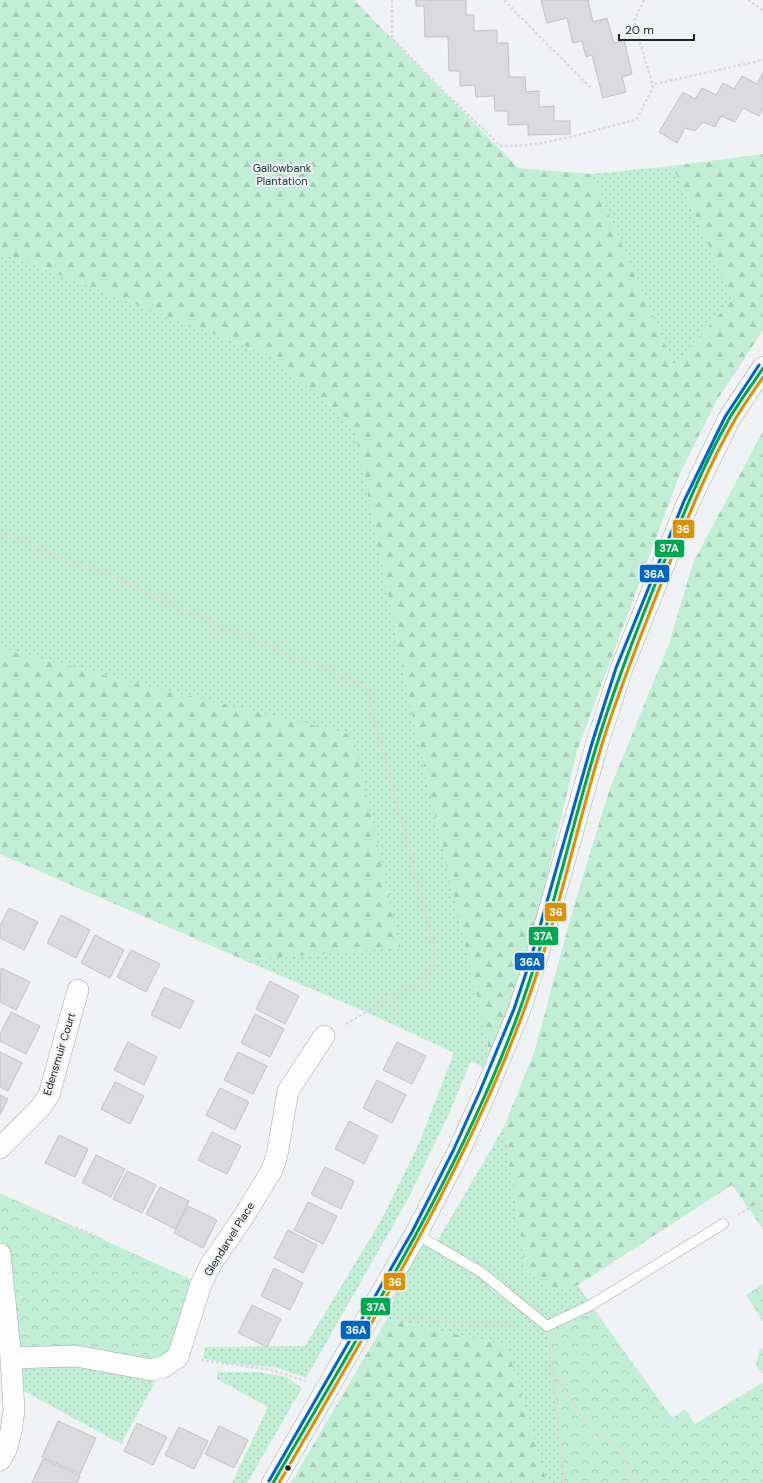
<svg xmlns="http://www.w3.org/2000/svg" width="763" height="1483" font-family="'DM Sans',sans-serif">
<defs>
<pattern id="grass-dots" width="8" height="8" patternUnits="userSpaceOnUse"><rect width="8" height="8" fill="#c2eed6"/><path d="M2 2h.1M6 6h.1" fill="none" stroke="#a6ccb8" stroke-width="1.8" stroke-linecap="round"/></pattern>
<pattern id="forest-firs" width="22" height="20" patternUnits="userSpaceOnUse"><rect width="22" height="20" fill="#c2eed6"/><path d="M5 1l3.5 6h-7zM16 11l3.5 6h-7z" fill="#a6ccb8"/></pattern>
<pattern id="park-crowns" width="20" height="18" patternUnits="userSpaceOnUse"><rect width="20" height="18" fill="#c2eed6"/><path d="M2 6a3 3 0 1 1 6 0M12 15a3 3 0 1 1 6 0" fill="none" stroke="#a6ccb8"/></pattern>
</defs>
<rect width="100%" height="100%" fill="#f0f2f5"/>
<path fill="url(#grass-dots)" d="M672,166L733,299L674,365L591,174Z
M0,252L271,356L354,426L413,718L494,1072L471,1061L447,1118L408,1199L306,1378L275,1367L230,1364L203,1358L205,1347L305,1346L382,1219L418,1146L454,1053L366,1012L244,960L400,947L119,679L0,648Z
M504,1127L526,1271L556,1291L578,1285L591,1305L547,1326L565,1483H547L507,1346L387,1319L416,1234L435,1245Z
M11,1358L163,1367L121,1444L13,1385Z
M218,1372H259L286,1377L302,1388L247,1483H232L268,1407L217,1379Z"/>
<path fill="url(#forest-firs)" d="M0,0H354L518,168L591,174L674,365L733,299L672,166L763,154V330L717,400L681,471L577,751L538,914L494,1072L413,718L354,426L271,356L0,252Z
M763,431V1200L749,1209L732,1185L578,1285L556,1291L526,1271L504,1127L535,1050L571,916L609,791L669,644L693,563Z
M0,648L119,679L353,735L400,947L244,960L0,854Z
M387,1319L507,1346L547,1483H291Z"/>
<path fill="url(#park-crowns)" d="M0,1193L201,1284L163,1367L11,1358L0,1254Z
M763,1200V1230L749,1209Z
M763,1284V1322L746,1295Z
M591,1305L672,1418L685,1409L695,1424L763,1382V1483H565L547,1326Z
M763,1348V1374L756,1365L759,1351Z"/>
<path fill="#dbdbdd" stroke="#c2c2c4" d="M416,0H466V15H474V31L497,30V43H508L509,77H525L526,92L539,91V107L554,106V121H570V134L528,135V124L508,125V111H495L494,96L476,97L475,85L460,86V71H449L448,37H425L424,6H416Z
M541,0H588L593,22L607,18L614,43L624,40L632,74L622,77L626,92L603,98L592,55L586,57L582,41L573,43L567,18L547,23Z
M763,72V108L759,116L743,108L735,122L721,116L715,127L703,122L695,131L685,128L677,143L659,132L683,92L695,99L702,88L716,95L723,83L734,89L742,76L757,84Z
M9,908L38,922L24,950L0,938V926Z
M61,915L90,930L76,958L47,943Z
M95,935L124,950L110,978L81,963Z
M131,950L160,964L146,992L117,977Z
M1,968L30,982L16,1010L0,1002Z
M270,981L299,996L285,1024L256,1009Z
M164,987L194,1001L180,1029L151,1015Z
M11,1012L40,1026L26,1054L0,1041V1034Z
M255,1014L284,1029L270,1057L241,1043Z
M128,1042L157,1057L144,1085L114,1070Z
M397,1042L426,1056L412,1084L383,1070Z
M0,1052L22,1063L8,1091L0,1087Z
M238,1052L267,1066L253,1094L224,1080Z
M377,1080L406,1095L392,1123L363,1108Z
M115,1082L144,1096L130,1124L101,1109Z
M220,1088L249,1102L235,1130L206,1115Z
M0,1095L8,1099L0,1115Z
M349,1121L378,1136L364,1164L335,1149Z
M212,1132L241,1146L227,1174L198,1160Z
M59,1135L88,1149L75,1177L45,1163Z
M96,1155L125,1169L111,1197L82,1183Z
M325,1167L354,1181L341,1209L311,1194Z
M127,1171L156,1185L142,1213L113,1199Z
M160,1187L189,1201L175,1229L146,1214Z
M308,1202L337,1216L323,1244L294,1230Z
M188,1206L217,1220L203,1248L174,1233Z
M288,1230L317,1245L303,1273L274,1258Z
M274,1268L303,1283L290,1310L261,1296Z
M252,1305L281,1319L267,1347L238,1333Z
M58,1421L96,1438L80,1474L42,1457Z
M137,1423L167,1437L153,1465L124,1451Z
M219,1426L248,1440L234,1468L205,1454Z
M179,1427L208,1441L194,1469L165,1455Z
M43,1459L80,1476L77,1483H32Z"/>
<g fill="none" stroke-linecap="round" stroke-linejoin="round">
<defs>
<path id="lane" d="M416,1234L481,1272L547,1326L591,1305L723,1224"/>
<path id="street" d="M0,1148L40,1108L49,1095L78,990
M0,1254L11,1358L14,1411L11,1431L6,1450L0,1460
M11,1358L76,1356L152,1370L163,1367L178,1357L201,1284L211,1264L244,1216L272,1170L277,1155L288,1091L324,1036"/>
<path id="secondary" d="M273,1483L416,1234L458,1153L485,1093L519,1011L536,959L597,744L621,670L688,503L729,419L763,368"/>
</defs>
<use href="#lane" stroke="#a5a6a8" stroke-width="11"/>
<use href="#street" stroke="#a5a6a8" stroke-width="22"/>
<use href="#secondary" stroke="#a5a6a8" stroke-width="23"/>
<path stroke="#dadadb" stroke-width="2.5" stroke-dasharray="3 2" stroke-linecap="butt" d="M392,0V38L441,89L501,146C548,147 591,130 636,120L655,84L763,60
M504,0L591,88
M644,0L634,21L653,87
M748,0L763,10
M0,534L95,569L237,633L366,686L437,957L422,983L390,998L344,1025
M738,1215L763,1200
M76,1227L104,1240
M395,1319L516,1325
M549,1342L565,1483
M201,1360L272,1370L305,1381
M552,1371L594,1435L620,1445L635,1483"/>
<use href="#lane" stroke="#fdfdfe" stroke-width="10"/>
<use href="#street" stroke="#fdfdfe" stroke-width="21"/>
<use href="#secondary" stroke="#fdfdfe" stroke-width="22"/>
<defs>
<path id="bus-1" d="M273,1483C361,1330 460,1175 520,1009C551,922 570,832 597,744C614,688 635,635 656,582C678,527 700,471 729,419C739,402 752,385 763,368"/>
<path id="bus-2" d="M279,1483C367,1330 461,1179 523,1013C556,926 575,833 602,744C619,690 640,637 661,584C683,530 704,474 733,423C742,407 753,392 763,377"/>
<path id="bus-3" d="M269,1481L412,1232L453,1151L480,1091L514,1009L531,958L592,743L616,668L684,501L725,417L759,365"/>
</defs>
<use href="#bus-1" stroke="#eff2f6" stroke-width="6"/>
<use href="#bus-2" stroke="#eff2f6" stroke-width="6"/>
<use href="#bus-3" stroke="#eff2f6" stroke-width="6"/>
<use href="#bus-1" stroke="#00a651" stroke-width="3"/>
<use href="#bus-2" stroke="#d79205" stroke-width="3"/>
<use href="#bus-3" stroke="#0065bd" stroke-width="3"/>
</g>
<circle fill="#222324" stroke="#eff2f6" stroke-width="1.5" cx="288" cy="1468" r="3.5"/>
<g text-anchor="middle" stroke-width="4" stroke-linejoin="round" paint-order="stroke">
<g font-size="11" fill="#153724" stroke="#eff2f6">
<text x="282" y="172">Gallowbank<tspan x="282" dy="13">Plantation</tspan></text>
</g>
<g font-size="11" fill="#222324" stroke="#eff2f6">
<text transform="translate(59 1054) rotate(-73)" y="4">Edensmuir Court</text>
<text transform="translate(229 1239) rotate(-58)" y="4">Glendarvel Place</text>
</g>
</g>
<g stroke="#eff2f6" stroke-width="1.5">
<rect x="672" y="519" width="23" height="20" rx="4" fill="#d79205"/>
<rect x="654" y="539" width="31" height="19" rx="4" fill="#00a651"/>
<rect x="639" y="564" width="31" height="19" rx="4" fill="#0065bd"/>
<rect x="544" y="902" width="23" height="20" rx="4" fill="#d79205"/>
<rect x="528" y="926" width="31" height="20" rx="4" fill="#00a651"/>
<rect x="514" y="952" width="31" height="19" rx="4" fill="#0065bd"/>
<rect x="383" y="1272" width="23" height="19" rx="4" fill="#d79205"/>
<rect x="360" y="1297" width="31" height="19" rx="4" fill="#00a651"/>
<rect x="340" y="1320" width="31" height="20" rx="4" fill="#0065bd"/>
</g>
<g font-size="11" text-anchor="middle" font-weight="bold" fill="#fff">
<text x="683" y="533">36</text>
<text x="669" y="552">37A</text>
<text x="654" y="578">36A</text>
<text x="556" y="916">36</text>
<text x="543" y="940">37A</text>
<text x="530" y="966">36A</text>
<text x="395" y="1286">36</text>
<text x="376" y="1311">37A</text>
<text x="356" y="1334">36A</text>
</g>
<path d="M619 34v6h75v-6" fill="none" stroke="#222324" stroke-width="2"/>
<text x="625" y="34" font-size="12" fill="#222324" stroke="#eff2f6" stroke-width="3" paint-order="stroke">20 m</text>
</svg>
